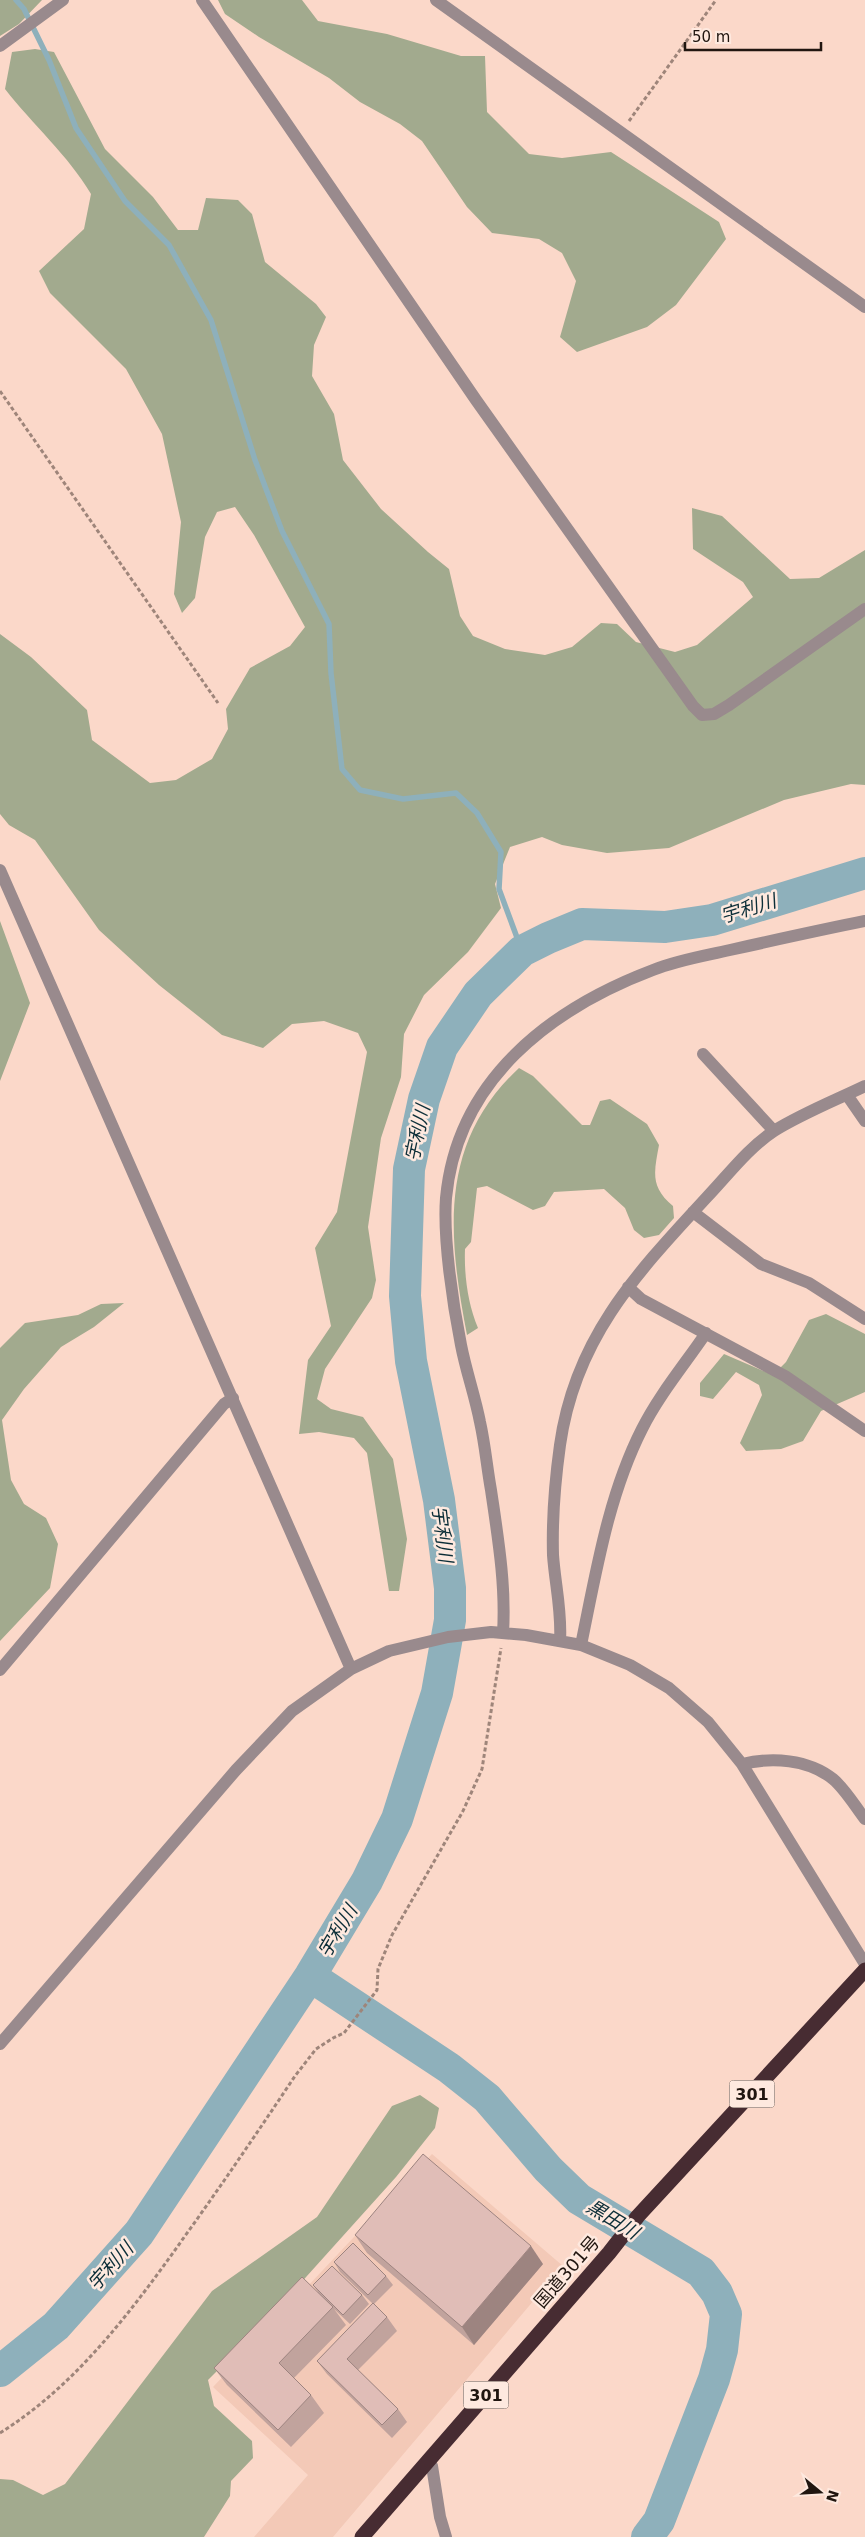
<svg xmlns="http://www.w3.org/2000/svg" width="865" height="2537" font-family="'DejaVu Sans','Noto Sans JP',sans-serif">
<rect width="100%" height="100%" fill="#fbd8c9"/>
<path fill="#f3c9b7" d="M432,2154L563,2266L333,2537H254L308,2475L213,2387Z"/>
<path fill="#a2aa8e" d="M0,0H42L19,24L0,36Z
M218,0H302L318,21L387,34L461,56H485L487,112L529,154L562,158L611,152L719,222L726,239L676,305L647,327L577,352L560,337L576,281L562,253L539,239L492,233L467,207L422,141L400,124L360,102L329,78L259,37L225,14Z
M35,49L54,52L105,149L153,197L178,230H198L206,198L238,200L252,214L265,262L316,304L326,317L314,345L312,376L334,414L343,460L381,509L428,552L449,569L460,616L473,636L505,649L545,655L572,647L601,623L617,624L636,642L675,652L697,645L753,597L743,582L693,549L692,508L722,516L790,579L819,578L865,550V785L851,784L784,800L669,848L607,853L562,845L542,837L510,847L495,884L501,908L468,952L424,995L404,1034L401,1077L381,1138L368,1227L376,1280L372,1298L325,1369L317,1399L331,1409L363,1417L393,1459L407,1539L399,1591H389L367,1453L354,1438L319,1432L299,1434L308,1360L331,1326L315,1248L337,1212L367,1052L358,1033L324,1021L292,1024L263,1048L222,1035L159,985L99,930L35,840L9,825L0,814V634L31,657L87,710L92,740L150,783L176,780L212,759L228,729L226,709L250,668L290,646L305,627L254,535L235,507L217,512L205,537L195,598L182,613L174,594L181,522L162,434L126,369L50,293L39,271L84,229L91,194C68,155 33,125 5,89L12,52Z
M0,921L30,1003L0,1081Z
M519,1068L533,1076L582,1125H590L600,1101L610,1099L647,1124L659,1145C654,1172 650,1187 673,1206L674,1218L659,1235L644,1238L634,1230L625,1208L604,1189L554,1192L545,1206L533,1210L487,1186L477,1188L471,1242L465,1249C464,1276 468,1304 478,1328L467,1335C448,1236 438,1143 519,1068Z
M124,1303L94,1327L61,1347L24,1389L2,1420L11,1480L24,1504L46,1518L58,1544L50,1588L0,1641V1348L25,1323L78,1315L101,1304Z
M826,1314L865,1334V1392L821,1411L803,1441L781,1449L746,1451L740,1443L762,1395L759,1385L736,1372L713,1399L700,1396V1383L724,1354L773,1375L786,1362L809,1320Z
M420,2095L439,2108L435,2128L396,2177L262,2326L208,2380L214,2406L252,2441L253,2458L231,2481L230,2496L204,2537H0V2479L13,2480L43,2495L65,2484L212,2291L317,2217L392,2106Z"/>
<g fill="none" stroke-linecap="round" stroke-linejoin="round">
<path stroke="#8eb0bb" stroke-width="5.5" d="M16,0L24,9L49,60L76,128L125,201L169,245L211,320L255,460L282,531L329,624L331,673L342,769L360,790L403,799L456,793L477,813L501,852L499,889L522,951"/>
<path stroke="#8eb0bb" stroke-width="32" d="M310,1976L449,2068L487,2098L548,2169L579,2199L701,2272L717,2293L726,2314L722,2350L714,2379L659,2521L647,2537
M0,2371L56,2326L139,2233L310,1976L367,1881L397,1819L437,1693L450,1620V1588L439,1500L411,1361L405,1296L409,1169L424,1099L442,1047L478,994L522,951L548,938L582,924L665,927L712,920L865,873"/>
<path stroke="#9e857a" stroke-width="3" stroke-dasharray="4 2.5" stroke-linecap="butt" d="M629,121L716,0
M0,391L218,703
M0,2433C78,2384 133,2309 185,2236C223,2183 259,2130 295,2076L316,2049L333,2038L344,2033L377,1990L378,1969L392,1935L463,1811L482,1769L501,1648"/>
<path stroke="#998a8d" stroke-width="12" d="M202,0L476,400L693,706L702,715L714,714L729,705L865,609
M436,0L865,307
M0,46L63,0
M0,870L351,1669
M703,1054L774,1131
M847,1095L865,1121
M693,1212L761,1264L809,1283L865,1319
M628,1287L641,1299L785,1376L865,1431
M503,1633C506,1585 498,1538 491,1490C487,1468 485,1444 480,1422C475,1396 466,1371 461,1345C453,1305 443,1239 446,1198C457,1080 550,1009 653,970C678,960 704,956 730,950C775,940 820,930 865,921
M560,1641C562,1611 555,1584 553,1555C552,1519 555,1481 560,1445C575,1338 636,1274 707,1197C728,1175 748,1148 774,1131C801,1114 836,1100 865,1086
M581,1645C596,1573 608,1496 642,1429C659,1395 685,1364 706,1333
M0,1670L224,1404L233,1398
M742,1764C772,1757 808,1759 833,1779C845,1789 855,1806 865,1819
M0,2044L236,1770L292,1711L351,1669L389,1651L448,1637L491,1632L526,1635L581,1645L630,1665L669,1688L708,1722L742,1764L865,1964
M429,2461L432,2466L440,2517L446,2537"/>
<path stroke="#472c32" stroke-width="15" d="M362,2537L609,2253L638,2216L865,1970"/>
</g>
<path fill="#c1a39d" d="M355,2235L543,2264L474,2345L367,2253Z
M334,2262L386,2276L393,2285L374,2304L387,2317L397,2331L358,2370L398,2409L407,2422L392,2438L327,2374L317,2361L373,2304L340,2272Z
M313,2285L362,2295L369,2304L350,2324L334,2309L346,2325L294,2378L311,2395L324,2413L291,2447L227,2385L214,2368L318,2292Z"/>
<path fill="#9d8480" d="M531,2246L543,2264L474,2345L462,2327Z"/>
<path fill="#e0bdb7" stroke="#9d8480" d="M423,2154L531,2246L462,2327L355,2235Z
M353,2243L386,2276L368,2295L334,2262Z
M332,2266L362,2295L343,2315L313,2285Z
M302,2277L333,2307L279,2363L311,2395L278,2430L214,2368Z
M373,2303L387,2317L347,2359L398,2409L382,2425L317,2361Z"/>
<g text-anchor="middle" stroke-width="5" stroke-linejoin="round" paint-order="stroke">
<g fill="#fee9df" stroke="#63554e" stroke-width="1">
<rect x="729.5" y="2080.5" width="45" height="27" rx="4"/>
<rect x="463.5" y="2381.5" width="45" height="27" rx="4"/>
</g>
<g font-size="16" font-weight="bold" fill="#211610">
<text x="752" y="2100">301</text>
<text x="486" y="2401">301</text>
</g>
<g font-size="18" fill="#211610" stroke="#fee9df">
<text transform="translate(567 2272) rotate(-49)" y="6">国道301号</text>
</g>
<g font-size="19" font-style="italic" fill="#0c2e38" stroke="#fee9df">
<text transform="translate(748 908) rotate(-17)" y="7">宇利川</text>
<text transform="translate(417 1133) rotate(-78)" y="7">宇利川</text>
<text transform="translate(443 1534) rotate(83)" y="7">宇利川</text>
<text transform="translate(337 1931) rotate(-59)" y="7">宇利川</text>
<text transform="translate(613 2219) rotate(31)" y="7">黒田川</text>
<text transform="translate(110 2266) rotate(-48)" y="7">宇利川</text>
</g>
</g>
<g transform="translate(820 2492) rotate(108)" stroke="#fee9df" stroke-width="4" paint-order="stroke">
<path d="M0-4L9 19L0 12L-9 19Z" fill="#211610"/>
<text y="-8" font-size="14" font-weight="bold" text-anchor="middle" fill="#211610">N</text>
</g>
<path d="M685 42v8h136v-8" fill="none" stroke="#211610" stroke-width="2.5"/>
<text x="692" y="42" font-size="15" fill="#211610" stroke="#fee9df" stroke-width="4" paint-order="stroke">50 m</text>
</svg>
